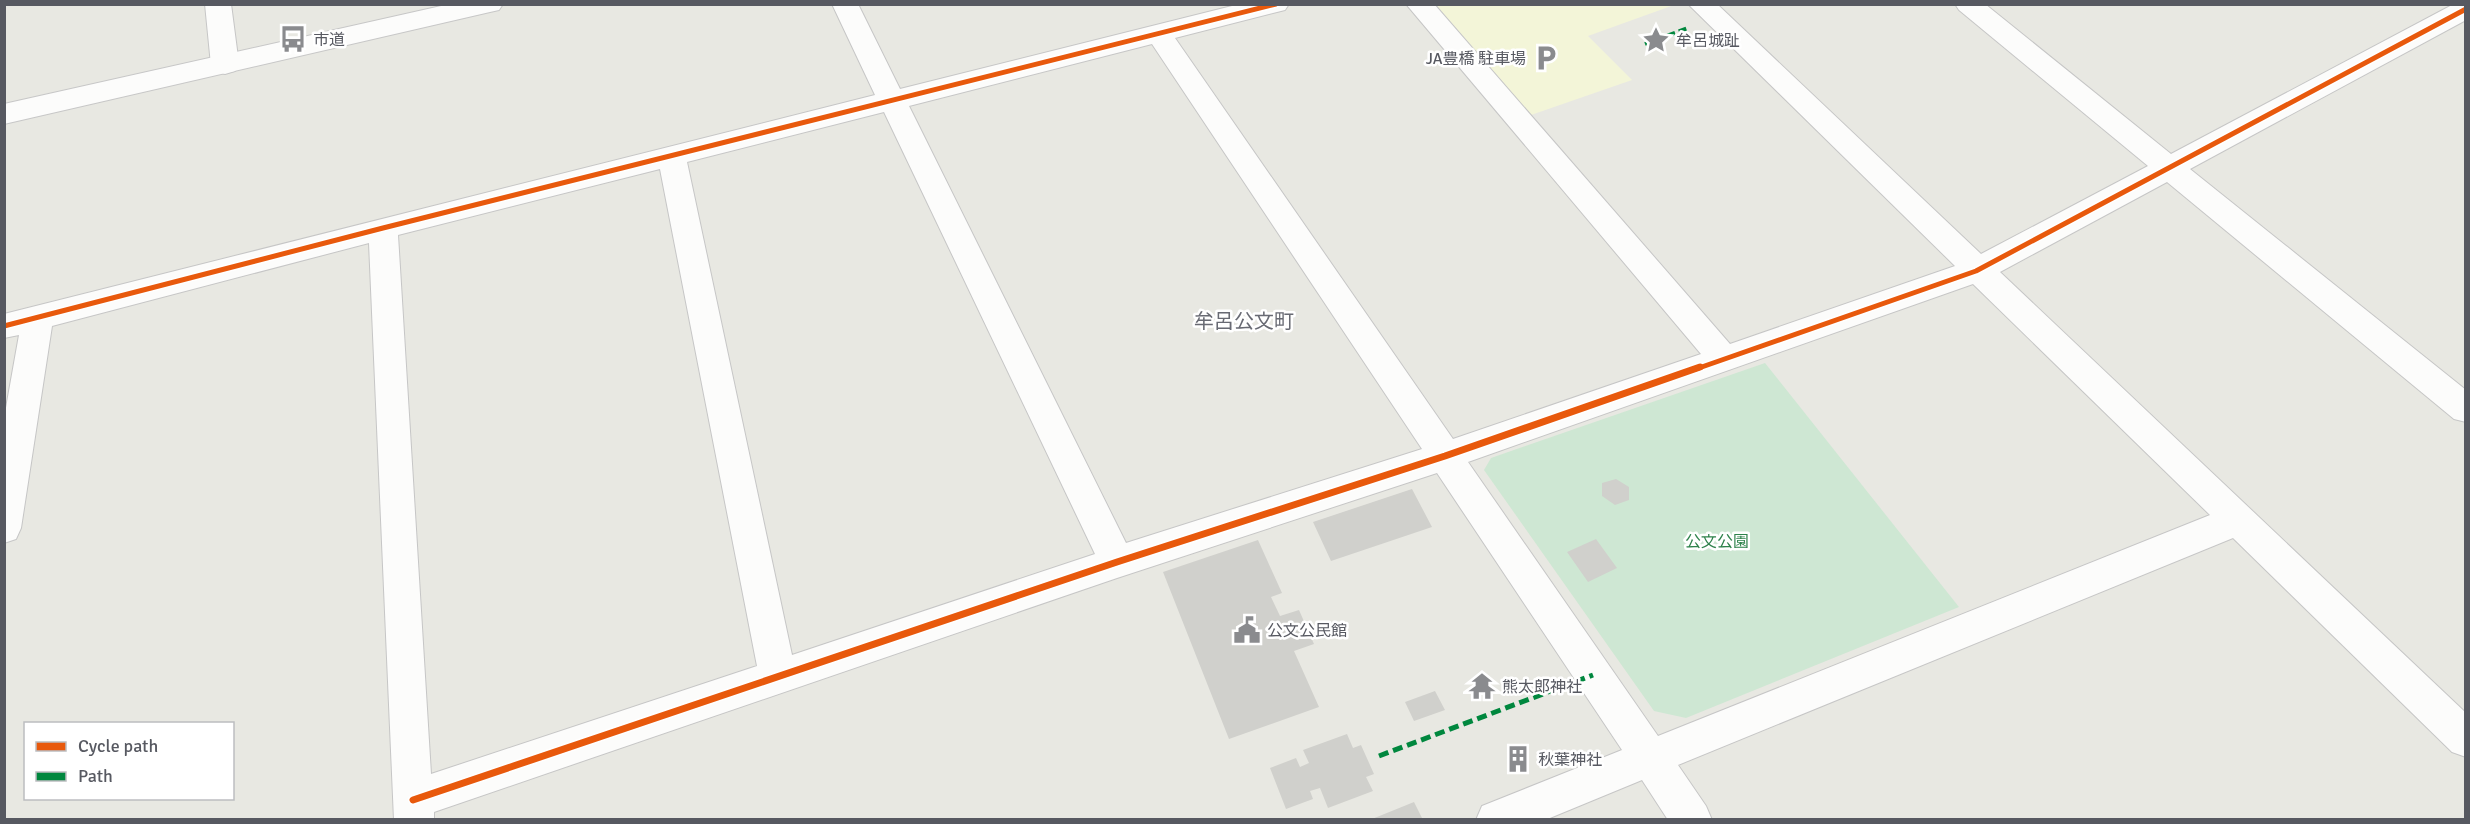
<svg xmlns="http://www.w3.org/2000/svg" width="2470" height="824" font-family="Signika,'Noto Sans JP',sans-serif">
<rect width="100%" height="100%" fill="#e8e8e2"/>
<path fill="#f3f5d8" d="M1436,5H1674L1588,36L1632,80L1531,115Z"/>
<path fill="#cee7d3" d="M1765,363L1959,607L1686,718L1654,711L1484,470L1491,458Z"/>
<path fill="#d0d0cc" d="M1616,479L1629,487V500L1615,505L1602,496V483Z
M1412,489L1432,527L1331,561L1313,522Z
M1596,539L1617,568L1588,582L1567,552Z
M1258,540L1282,593L1271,597L1280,616L1299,610L1314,644L1294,651L1319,707L1229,739L1163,572Z
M1435,691L1445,710L1414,721L1405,702Z
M1347,734L1353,748L1361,745L1374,774L1366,777L1373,791L1328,808L1320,788L1310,791L1313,799L1286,809L1270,768L1296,758L1300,767L1309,763L1303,750Z
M1520,751L1526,762L1516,767L1511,755Z
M1414,802L1423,820H1372V819Z"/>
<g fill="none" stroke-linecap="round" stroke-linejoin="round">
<defs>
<path id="street" d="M205,4H231L239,65L235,71L225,74L215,71L211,65Z
M832,4H858L900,89L1240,4H1289L1285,10L1175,38L1453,439L1701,354L1406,4H1434L1730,344L1955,266L1688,4H1717L1981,254L2148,166L1959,10L1955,4H1985L2171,154L2454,4H2466V20L2190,169L2466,390V422L2454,419L2167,182L2000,272L2466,713V757L2452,752L2233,538L1678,765L1706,806L1712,820H1668L1642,780L1545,820H1476L1482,806L1622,750L1437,473L1117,578L434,812V820H394L369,243L52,326L21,528L16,539L4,543V419L19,335L4,338V314L875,95ZM1152,44L1422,449L1126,543L909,106ZM884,112L1095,554L792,655L687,162ZM660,169L757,666L431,774L398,235ZM1973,284L2210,515L1658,736L1468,462Z"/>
<path id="secondary" d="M450,4H503L499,10L490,12L4,124V104Z"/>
</defs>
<use href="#street" stroke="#c6c6c6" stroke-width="2"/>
<use href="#secondary" stroke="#c7c7c7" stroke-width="2"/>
<use href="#street" fill="#fcfcfb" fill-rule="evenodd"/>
<use href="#secondary" fill="#fcfcfb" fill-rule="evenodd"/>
<path stroke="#00873e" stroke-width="4" stroke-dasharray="8 4" stroke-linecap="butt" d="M1645,44L1688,28"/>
<path stroke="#00873e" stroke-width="5" stroke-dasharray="10 5" stroke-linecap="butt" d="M1379,756L1593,675"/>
<defs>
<path id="cycleway-far1" d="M4,326L383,228L1276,4
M1696,369L1976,271L2466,9"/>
<path id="cycleway" d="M413,800L1117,562L1445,456L1700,367"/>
</defs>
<use href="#cycleway-far1" stroke="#fff" stroke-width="8"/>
<use href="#cycleway" stroke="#fff" stroke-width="10"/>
<use href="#cycleway-far1" stroke="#e8590c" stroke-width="5"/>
<use href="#cycleway" stroke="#e8590c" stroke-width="7"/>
</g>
<defs>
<symbol id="bus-bare" viewBox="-9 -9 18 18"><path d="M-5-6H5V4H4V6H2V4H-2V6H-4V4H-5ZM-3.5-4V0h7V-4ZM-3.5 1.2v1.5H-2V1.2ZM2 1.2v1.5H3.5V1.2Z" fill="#8a8b8e" stroke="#fff" stroke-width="2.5" paint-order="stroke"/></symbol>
<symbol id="sight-bare" viewBox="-9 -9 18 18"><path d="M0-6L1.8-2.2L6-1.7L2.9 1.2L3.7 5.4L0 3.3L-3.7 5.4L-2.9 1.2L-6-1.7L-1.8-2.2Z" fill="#8a8b8e" stroke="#fff" stroke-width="2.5" paint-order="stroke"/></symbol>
<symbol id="parking-bare" viewBox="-9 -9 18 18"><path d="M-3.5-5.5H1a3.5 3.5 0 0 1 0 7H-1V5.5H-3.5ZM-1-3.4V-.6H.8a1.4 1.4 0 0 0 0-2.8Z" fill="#8a8b8e" stroke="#fff" stroke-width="2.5" paint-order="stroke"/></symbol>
<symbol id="civic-bare" viewBox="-9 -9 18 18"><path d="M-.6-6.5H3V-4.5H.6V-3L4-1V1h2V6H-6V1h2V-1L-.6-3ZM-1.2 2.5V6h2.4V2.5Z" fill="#8a8b8e" stroke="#fff" stroke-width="2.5" paint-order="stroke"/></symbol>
<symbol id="temple-bare" viewBox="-9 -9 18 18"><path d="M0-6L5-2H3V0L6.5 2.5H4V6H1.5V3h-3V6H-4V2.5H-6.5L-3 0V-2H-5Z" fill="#8a8b8e" stroke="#fff" stroke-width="2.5" paint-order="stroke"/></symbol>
<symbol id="building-bare" viewBox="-9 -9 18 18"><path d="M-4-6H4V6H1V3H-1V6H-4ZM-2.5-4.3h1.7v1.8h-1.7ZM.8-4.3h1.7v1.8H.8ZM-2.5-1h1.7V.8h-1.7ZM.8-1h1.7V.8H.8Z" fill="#8a8b8e" stroke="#fff" stroke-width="2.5" paint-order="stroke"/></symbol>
</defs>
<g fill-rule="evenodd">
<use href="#bus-bare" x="274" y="20" width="38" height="38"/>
<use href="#sight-bare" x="1637" y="21" width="38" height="38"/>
<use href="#parking-bare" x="1527" y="39" width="38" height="38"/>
<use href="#civic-bare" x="1228" y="611" width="38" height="38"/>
<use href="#temple-bare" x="1463" y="667" width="38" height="38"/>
<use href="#building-bare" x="1499" y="740" width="38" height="38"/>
</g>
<g text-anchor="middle" stroke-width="5" stroke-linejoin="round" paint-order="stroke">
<g font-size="16" fill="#575961" stroke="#fff" text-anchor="start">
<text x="313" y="45">市道</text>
<text x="1676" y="46">牟呂城趾</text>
<text x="1526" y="64" text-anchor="end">JA豊橋 駐車場</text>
<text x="1267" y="636">公文公民館</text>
<text x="1502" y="692">熊太郎神社</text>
<text x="1538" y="765">秋葉神社</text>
</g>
<g font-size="16" fill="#2e824b" stroke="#fff">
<text x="1717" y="547">公文公園</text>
</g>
<g font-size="20" fill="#686a73" stroke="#fff">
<text x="1244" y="328">牟呂公文町</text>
</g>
</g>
<rect width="2470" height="824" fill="none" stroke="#575961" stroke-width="12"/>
<rect x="24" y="722" width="210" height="78" fill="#ffffff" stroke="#bcbdc0" stroke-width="1.5"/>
<rect x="36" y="742" width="30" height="9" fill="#e8590c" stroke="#bcbdc0" stroke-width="1.5"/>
<text x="78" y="752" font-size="18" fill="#575961">Cycle path</text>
<rect x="36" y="772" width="30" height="9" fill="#00873e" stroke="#bcbdc0" stroke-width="1.5"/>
<text x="78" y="782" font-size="18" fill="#575961">Path</text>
</svg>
